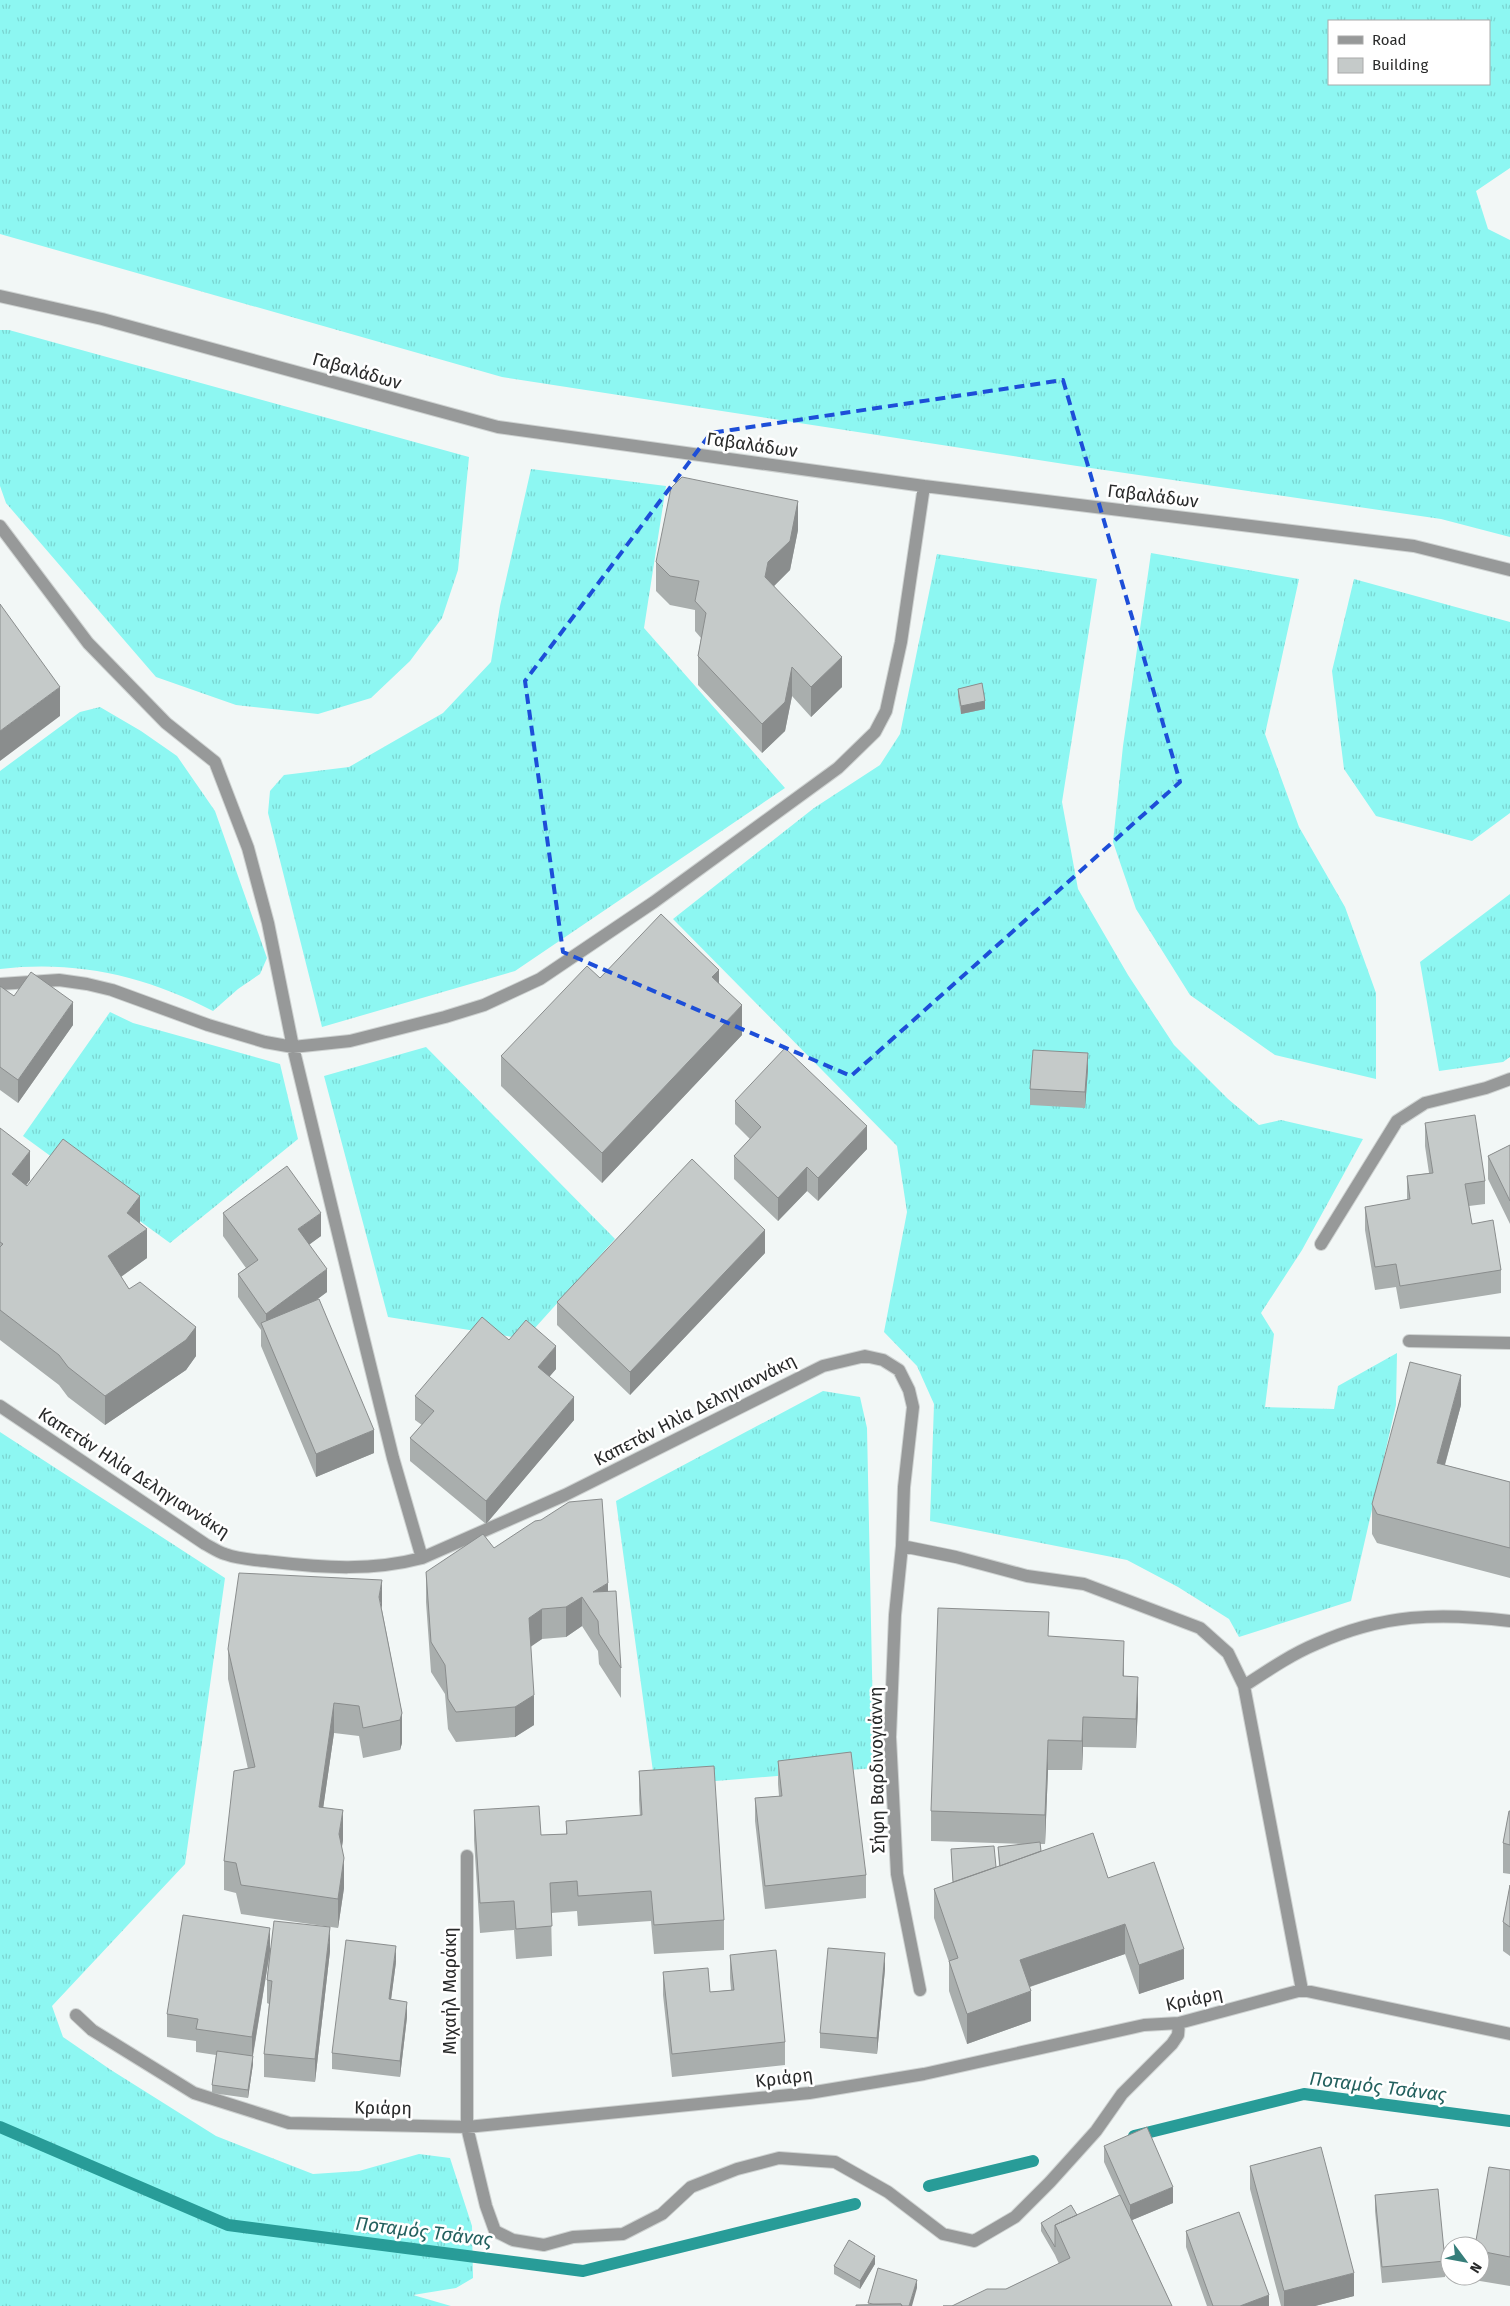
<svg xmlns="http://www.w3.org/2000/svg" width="1510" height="2306" font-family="'Fira Sans',sans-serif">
<defs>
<pattern id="grass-tufts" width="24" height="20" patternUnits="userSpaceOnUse" patternTransform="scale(1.25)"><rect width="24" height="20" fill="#8df7f2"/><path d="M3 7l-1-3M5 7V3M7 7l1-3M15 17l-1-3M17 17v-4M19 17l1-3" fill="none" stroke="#7ad4d0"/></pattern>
</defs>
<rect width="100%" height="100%" fill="#f2f7f6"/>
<path fill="url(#grass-tufts)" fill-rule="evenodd" d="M0,0H1510V168L1476,191L1488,229L1510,240V537L1441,519L1077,466L502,377L0,234ZM1329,21H1489V84H1329Z
M0,330H9L469,457L458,570L442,618L410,661L371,698L318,714L236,705L156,677L6,503L0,486Z
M531,469L666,486L644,628L785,788L515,971L322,1027L268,813L270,791L284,775L349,767L443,713L491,662L500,606Z
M1151,553L1299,579L1265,734L1299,827L1345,907L1376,993V1079L1275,1055L1190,995L1136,909L1113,842L1123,746Z
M937,554L1097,579L1062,802L1078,889L1128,975L1174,1045L1228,1099L1259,1125L1281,1120L1363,1139L1302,1250L1261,1313L1274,1334L1265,1407L1334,1409L1338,1386L1397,1353L1396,1405L1351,1601L1239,1637L1229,1619L1178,1587L1127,1560L930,1521L934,1404L917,1366L884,1332L907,1212L897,1146L673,919L814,808L880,765L900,734Z
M1354,579L1510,622V813L1472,841L1376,816L1344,769L1332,671Z
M100,707L141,731L177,756L215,811L267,958L260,974L238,989L213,1011C145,976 77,960 0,969V771L80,712Z
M1510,894V1057L1503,1062L1439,1071L1420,962Z
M110,1012L133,1023L280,1064L298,1139L170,1243L23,1136Z
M426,1047L615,1239L525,1339L388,1317L324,1076Z
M823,1391L860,1397L867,1428L874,1768L655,1786L616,1501Z
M0,1432L225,1578L185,1864L52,2006L63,2037L111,2070L216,2136L313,2174L359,2171L419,2154L450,2158L472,2226L473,2278L456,2288L413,2295L451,2306H0Z"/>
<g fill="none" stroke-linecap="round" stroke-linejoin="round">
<path stroke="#289c98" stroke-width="12" d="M0,2127L228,2225L583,2271L855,2204
M1134,2136L1304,2094L1510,2121
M929,2186L1033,2161"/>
<defs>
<path id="minor" d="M0,296L102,319L498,427L924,486L1414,546L1510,570
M0,526L88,643L166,723L215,762L248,848L268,923L293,1047L359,1320L393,1458L422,1558
M0,984L59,980L87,984L112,990L208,1025L265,1042L293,1047L350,1041L445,1017L484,1005L540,979L654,902L838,768L875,732L886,711L901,642L924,486
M1321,1244L1397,1121L1425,1103L1486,1088L1510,1079
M1409,1341L1510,1343
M0,1406L205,1544C211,1547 218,1552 225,1554C241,1560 258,1560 274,1562C324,1568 373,1571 422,1558L565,1495L823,1366L865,1356L883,1360L899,1370L909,1390L913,1407L904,1487L902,1546L956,1557L1027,1576L1084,1584L1200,1628L1228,1653L1244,1686L1302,1990
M902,1546L895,1615L890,1737L897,1874L920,1990
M1244,1686C1267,1671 1290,1655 1316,1644C1383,1614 1438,1612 1510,1621
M467,1856V2127L486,2206L495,2231L513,2240L544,2245L573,2237L623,2234L662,2214L691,2187L737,2169L779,2158L835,2162L888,2192L943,2234L974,2241L1015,2217L1050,2182L1096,2131L1122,2094L1172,2044L1178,2035L1179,2023
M76,2015L92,2030L194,2093L289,2123L467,2127L809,2093L924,2074L1144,2025L1179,2023L1302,1990L1510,2034"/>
</defs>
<use href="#minor" stroke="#ced2d1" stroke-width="14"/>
<use href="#minor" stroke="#979999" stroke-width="12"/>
</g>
<path fill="#a9aead" d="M798,530L790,570L774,586L842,687L811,717L792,696L785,731L762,753L698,685V656L701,638L695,631V610L670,605L656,591V562Z
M958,689L985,709L961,714L958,697Z
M600,978L719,983L742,1035L602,1183L501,1086V1056Z
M0,986L14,996L73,1025L18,1103L0,1090Z
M1088,1069L1085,1108L1030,1105V1089Z
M735,1101L867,1149L818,1201L807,1191L778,1221L734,1179V1156L750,1139L735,1124Z
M1425,1123L1485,1181V1204L1469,1206L1472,1224L1501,1270V1293L1400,1309L1396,1287L1375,1290L1365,1230V1207L1407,1200V1176L1429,1173L1425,1146Z
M0,1128L30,1180L26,1185L140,1223L147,1258L121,1277L129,1289L196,1356L186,1370L105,1425L68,1397L59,1385L0,1340Z
M1510,1145V1224L1488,1179V1156Z
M223,1213L321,1236L309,1244L327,1292L315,1301L374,1453L316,1477L261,1346V1330L238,1297V1274L246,1268L223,1236Z
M765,1253L630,1395L557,1325V1302Z
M509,1340L556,1369L549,1377L574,1420L486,1524L410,1461V1438L422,1425L415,1420V1396Z
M1461,1405L1445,1465L1510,1482V1578L1377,1543L1372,1534V1504Z
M494,1548L608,1591L621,1668V1698L599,1664L598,1651L582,1626L566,1637L542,1639L530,1646L534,1725L515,1737L456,1742L448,1729L445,1694L431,1672L426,1602V1572Z
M382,1610L402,1713V1743L400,1750L363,1758L359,1736L334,1733L323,1808L343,1840L342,1847L344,1888L338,1928L241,1914L236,1893L224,1890V1861L248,1769L228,1679V1649Z
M1124,1676L1138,1706L1136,1748L1083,1747L1082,1770H1048L1045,1844H1040L1041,1851L1108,1878L1184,1979L1139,1994L1125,1954L1030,1987L1031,2021L967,2044L949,1991V1962L934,1918V1889L953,1882L951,1849L996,1867L999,1866L998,1847L1024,1844L931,1841V1811Z
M778,1761L866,1875V1898L765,1909L755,1821V1798L779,1796L778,1784Z
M639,1771L724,1920V1950L654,1954L651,1921L578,1926L577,1911L551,1913L552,1956L516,1959L514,1930L480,1933L474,1840V1810L541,1835L566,1834V1821L640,1816L639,1800Z
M1510,1811V1874L1503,1873V1843Z
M1510,1885V1956L1503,1951V1922Z
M270,1948L330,1951L315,2082L264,2077V2054L269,2004L267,2003V1980L269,1958L253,2056V2064L248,2098L212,2093V2085L216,2055L196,2052V2041L167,2037V2014Z
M730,1955L785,2042V2065L672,2077L663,1995V1972L710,1992L731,1990L730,1978Z
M396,1962L391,1999L407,2017L400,2077L332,2069V2053Z
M885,1969L877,2054L820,2048V2033Z
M1104,2146L1173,2203L1132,2220L1172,2306H952L1006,2289L1059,2264L1055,2255L1041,2231V2223L1077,2215L1119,2195L1104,2162Z
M1250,2166L1354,2296L1315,2306H1281L1250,2189Z
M1510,2170V2286L1474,2280V2276H1480V2246Z
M1375,2195L1445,2261V2277L1382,2283L1375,2211Z
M1186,2231L1269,2306H1207L1186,2247Z
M875,2264L860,2289L834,2274V2266Z"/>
<path fill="#8a8d8d" d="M798,501V530L790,570L768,592L765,577L768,562Z
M842,657V687L811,717V687Z
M792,667V696L785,731L762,753V724Z
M60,687V716L0,761V731Z
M985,701V709L961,714V706Z
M719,970V999L712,977Z
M73,1002V1025L18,1103V1080Z
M742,1005V1035L602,1183V1153Z
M1088,1053V1069L1085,1108V1092Z
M867,1126V1149L818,1201V1178Z
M30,1151V1180L12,1204V1174Z
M807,1167V1191L778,1221V1198Z
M140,1196V1226L127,1213Z
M321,1213V1236L298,1253V1229Z
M147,1229V1258L108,1286V1256Z
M765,1230V1253L630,1395V1372Z
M327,1269V1292L266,1337V1314Z
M196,1327V1356L186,1370L105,1425V1396Z
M556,1346V1369L538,1390V1367Z
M1461,1375V1405L1437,1493V1463Z
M574,1397V1420L486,1524V1501Z
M374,1430V1453L316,1477V1454Z
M382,1580V1610L379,1597Z
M608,1583V1613L593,1592Z
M582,1597V1626L566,1637V1607Z
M542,1609V1639L529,1648V1618Z
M1124,1641V1671L1123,1706V1676Z
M1138,1677V1706L1136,1748V1719Z
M534,1695V1725L515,1737V1707Z
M334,1703V1733L319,1837V1807Z
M402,1713V1743L400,1750V1720Z
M1083,1717V1747L1082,1770V1741Z
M1048,1740V1770L1045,1844V1815Z
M343,1810V1840L339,1864V1834Z
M344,1858V1888L338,1928V1899Z
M1125,1924V1954L1020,1990V1960Z
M330,1927V1951L315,2082V2059Z
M270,1928V1951L252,2060V2037Z
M396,1946V1962L389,2015V1999Z
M1184,1949V1979L1139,1994V1965Z
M885,1953V1969L877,2054V2038Z
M1031,1991V2021L967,2044V2014Z
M407,2002V2017L400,2077V2061Z
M253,2056V2064L248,2098V2090Z
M1173,2187V2203L1130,2221V2205Z
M875,2256V2264L860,2289V2281Z
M1354,2273V2296L1315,2306H1284V2291Z
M917,2280V2288L912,2306H909Z
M1269,2295V2306H1240Z"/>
<path fill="#c5cac9" stroke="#8a8d8d" d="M682,477L798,501L790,541L768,562L765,577L842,657L811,687L792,667L785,702L762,724L698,656L706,613L695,601L699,581L670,576L656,562L671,488Z
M0,604L60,687L0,731Z
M982,683L985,701L961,706L958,689Z
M661,914L719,970L712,977L742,1005L602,1153L501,1056L587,966L600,978Z
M31,972L73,1002L18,1080L0,1067V986L14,996Z
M785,1048L867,1126L818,1178L807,1167L778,1198L734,1156L761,1127L735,1101Z
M1033,1050L1088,1053L1085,1092L1030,1089Z
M1475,1115L1485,1181L1465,1184L1472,1224L1493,1220L1501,1270L1400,1286L1396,1264L1375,1267L1365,1207L1410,1199L1407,1176L1433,1173L1425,1123Z
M0,1128L30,1151L12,1174L27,1186L63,1139L140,1196L127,1213L147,1229L108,1256L129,1289L140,1282L196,1327L186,1340L105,1396L68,1367L59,1355L0,1310V1247L3,1244L0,1242Z
M1510,1145V1201L1488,1156Z
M692,1159L765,1230L630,1372L557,1302Z
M287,1166L321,1213L298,1229L327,1269L266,1314L238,1274L258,1260L223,1213Z
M319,1299L374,1430L316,1454L261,1323Z
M482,1317L509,1340L526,1320L556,1346L538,1367L574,1397L486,1501L410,1438L434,1411L415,1396Z
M1410,1362L1461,1375L1437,1463L1510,1482V1548L1377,1514L1372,1504Z
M602,1499L608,1583L593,1592L616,1591L621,1668L599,1634L598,1621L582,1597L566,1607L542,1609L529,1618L534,1695L515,1707L456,1712L448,1699L445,1665L431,1642L426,1572L483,1534L494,1548L535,1521L541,1520L569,1502Z
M239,1573L382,1580L379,1597L402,1713L400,1720L363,1728L359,1706L334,1703L319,1807L343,1810L339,1834L344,1858L338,1899L241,1885L236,1863L224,1861L234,1771L255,1767L228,1649Z
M938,1608L1049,1612L1048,1636L1124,1641L1123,1676L1138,1677L1136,1719L1083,1717L1082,1741L1048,1740L1045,1815L931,1811Z
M851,1752L866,1875L765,1886L755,1798L782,1796L778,1761Z
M714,1766L724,1920L654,1925L651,1891L578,1896L577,1881L550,1883L552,1926L516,1929L514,1901L480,1903L474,1810L539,1806L541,1835L567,1834L566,1821L642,1815L639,1771Z
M1509,1811H1510V1845L1503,1843Z
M1093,1833L1108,1878L1154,1862L1184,1949L1139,1965L1125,1924L1020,1960L1031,1991L967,2014L949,1961L958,1958L934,1889Z
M1040,1842L1041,1851L1000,1866L998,1847Z
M994,1846L996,1867L953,1882L951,1849Z
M1510,1885V1927L1503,1922Z
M183,1915L270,1928L252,2037L196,2029L198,2019L167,2014Z
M274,1921L330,1927L315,2059L264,2054L272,1981L267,1980Z
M346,1940L396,1946L389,1999L407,2002L400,2061L332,2053Z
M828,1948L885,1953L877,2038L820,2033Z
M776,1950L785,2042L672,2054L663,1972L708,1968L710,1992L734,1990L730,1955Z
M217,2051L253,2056L248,2090L212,2085Z
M1147,2127L1173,2187L1130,2205L1104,2146Z
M1321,2147L1354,2273L1284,2291L1250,2166Z
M1489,2167L1510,2170V2257L1480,2251V2246H1475Z
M1438,2189L1445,2261L1382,2267L1375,2195Z
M1120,2195L1172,2306H943H952L987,2289H1006L1070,2258L1055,2225Z
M1071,2205L1077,2215L1055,2225V2247L1041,2223Z
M1239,2212L1269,2295L1240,2306H1213L1186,2231Z
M849,2240L875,2256L860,2281L834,2266Z
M878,2268L917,2280L909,2306H902L901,2304H873L868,2303Z
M901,2304L902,2306H856V2305Z"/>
<path fill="none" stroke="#1d4ed8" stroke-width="4" stroke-dasharray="10 6" stroke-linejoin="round" d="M1063,380L1180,782L851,1076L563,952L525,681L711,433Z"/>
<g text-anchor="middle" stroke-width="5" stroke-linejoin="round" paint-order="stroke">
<g font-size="18" fill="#292a2a" stroke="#fff">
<text transform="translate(357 371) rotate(16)" y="6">Γαβαλάδων</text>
<text transform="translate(752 445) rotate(8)" y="6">Γαβαλάδων</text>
<text transform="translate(1153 496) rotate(7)" y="6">Γαβαλάδων</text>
<text transform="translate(695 1410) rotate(-27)" y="6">Καπετάν Ηλία Δεληγιαννάκη</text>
<text transform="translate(134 1473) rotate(33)" y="6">Καπετάν Ηλία Δεληγιαννάκη</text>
<text transform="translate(877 1770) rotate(-91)" y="6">Σήφη Βαρδινογιάννη</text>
<text transform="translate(450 1991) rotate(-90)" y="6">Μιχαήλ Μαράκη</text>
<text transform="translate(1194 1999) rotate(-12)" y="6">Κριάρη</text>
<text transform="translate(784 2078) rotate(-7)" y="6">Κριάρη</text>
<text transform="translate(383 2108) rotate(1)" y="6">Κριάρη</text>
</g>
<g font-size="19" font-style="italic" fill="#24615f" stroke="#fff">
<text transform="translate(1378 2086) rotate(7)" y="7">Ποταμός Τσάνας</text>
<text transform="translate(424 2231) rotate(7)" y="7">Ποταμός Τσάνας</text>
</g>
</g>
<rect x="1328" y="20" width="162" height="65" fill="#ffffff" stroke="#a9aaaa"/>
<rect x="1338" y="36" width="25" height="8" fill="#979999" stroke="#a9aaaa"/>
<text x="1372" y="45" font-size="15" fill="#292a2a">Road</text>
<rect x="1338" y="58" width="25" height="15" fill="#c5cac9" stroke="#a9aaaa"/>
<text x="1372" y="70" font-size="15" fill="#292a2a">Building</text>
<g transform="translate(1465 2261) rotate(122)"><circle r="24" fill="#ffffff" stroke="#a9aaaa"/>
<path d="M0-4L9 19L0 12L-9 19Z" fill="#367e7a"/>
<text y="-8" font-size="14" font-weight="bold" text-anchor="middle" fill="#292a2a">N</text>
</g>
</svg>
